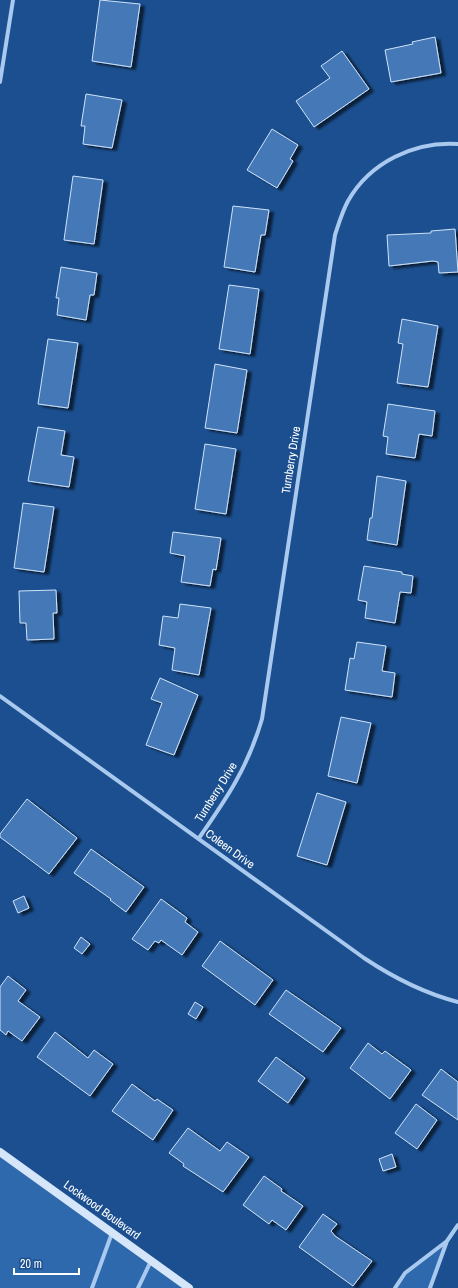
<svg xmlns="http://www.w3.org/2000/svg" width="458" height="1288" font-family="'Archivo Narrow',sans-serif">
<defs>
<filter id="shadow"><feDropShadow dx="4.5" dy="2.5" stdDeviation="1" flood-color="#0009"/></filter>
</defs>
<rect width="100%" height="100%" fill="#1b4f8f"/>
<path fill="#2e69ad" d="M0,1152L189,1288H0Z
M447,1241L430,1288H395L405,1273Z"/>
<path fill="#4478b7" stroke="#cfe3fa" filter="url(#shadow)" d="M100,0L140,4L131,67L92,61Z
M435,37L441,73L391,82L385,50L413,44L412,42Z
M342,51L369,89L314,127L296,101L330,78L321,66Z
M86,94L122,100L112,148L83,144L85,126H81Z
M272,129L298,145L290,159L293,161L277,188L247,170Z
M73,176L103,180L94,244L64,240Z
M233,206L269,210L265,235H261L255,272L224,267Z
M455,229L458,272L439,273L438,262L433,261L389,266L387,235L431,233V231Z
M61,267L97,273L94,295H90L86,320L57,315L59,298H56Z
M229,285L259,289L250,354L219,349Z
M402,319L438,326L428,387L397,383L403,344L398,343Z
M48,339L78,343L68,408L38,404Z
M215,364L247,370L237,433L205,428Z
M388,404L435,411L432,436L419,434L415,458L386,454L388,437L383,436Z
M38,427L65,431L61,455L74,457L69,487L28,481Z
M205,444L236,449L226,514L195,509Z
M377,476L406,481L397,545L367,540L370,518H372Z
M23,503L54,507L44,572L14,568Z
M173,532L221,538L216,570L213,569L210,586L181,582L185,556L170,553Z
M364,566L402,572V574L413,576L411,593L400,592L395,623L365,618L367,602L358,600Z
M56,590L57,613H53L54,639L27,640L26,623H20L19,591Z
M180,604L211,608L199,675L172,670L175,648L159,645L163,616L178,618Z
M357,642L386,646L382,671L395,673L392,697L345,690L350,658L354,659Z
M160,678L198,695L174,755L146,745L162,703L151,699Z
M341,717L371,723L357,783L328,776Z
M317,793L346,802L327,865L297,856Z
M27,799L77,838L49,874L0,837V834Z
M91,849L144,887L126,912L110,900L111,899L74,873Z
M24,896L29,908L18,913L13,901Z
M161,899L187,918L185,922L198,932L182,955L161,940L159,943L155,941L148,950L132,939Z
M81,937L90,944L82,954L74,948Z
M220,941L273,980L255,1005L202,966Z
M8,976L26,990L18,1001L40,1017L22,1041L8,1031L6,1035L0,1030V987Z
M286,990L341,1028L323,1052L269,1014Z
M195,1002L203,1007L196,1019L188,1014Z
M55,1032L88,1058L94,1050L113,1064L90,1096L37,1057Z
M368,1043L382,1054L385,1051L411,1070L390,1099L350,1068Z
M276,1057L305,1078L288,1103L258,1081Z
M441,1069L458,1082V1120L422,1095Z
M132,1084L155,1101L157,1099L173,1110L153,1140L112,1111Z
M416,1104L437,1120L417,1149L395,1133Z
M188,1128L220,1151L227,1142L249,1157L223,1192L183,1166L184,1164L169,1153Z
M392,1154L396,1167L383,1171L379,1159Z
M264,1176L282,1189L281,1191L303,1206L286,1230L272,1220L269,1224L243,1205Z
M323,1214L337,1224L331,1231L335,1236L372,1261L353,1286L299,1247Z"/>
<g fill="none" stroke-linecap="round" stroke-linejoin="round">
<path stroke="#a9c9ee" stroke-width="4" d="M0,82L13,0
M0,696L364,958C394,978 423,993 458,1002
M199,838C227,798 248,767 262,719L335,235C339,223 342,212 348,201C370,162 415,141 458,144
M92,1288L112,1233
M138,1288L151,1261
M395,1288L405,1273L447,1241
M430,1288L447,1241L458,1225"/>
<path stroke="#d6e6fa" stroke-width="8" d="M0,1152L189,1288"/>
</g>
<g text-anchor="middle" stroke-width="3" stroke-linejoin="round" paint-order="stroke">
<g font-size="12" fill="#fff" stroke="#1b4f8f">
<text transform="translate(291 460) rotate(-81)" y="4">Turnberry Drive</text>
<text transform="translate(216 792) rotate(-58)" y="4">Turnberry Drive</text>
<text transform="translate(230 849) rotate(36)" y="4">Coleen Drive</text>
<text transform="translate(102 1210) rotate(36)" y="4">Lockwood Boulevard</text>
</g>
</g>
<path d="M14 1268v6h65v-6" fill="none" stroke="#ffffff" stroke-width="2"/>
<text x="20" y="1268" font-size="12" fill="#ffffff" stroke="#1b4f8f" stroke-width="3" paint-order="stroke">20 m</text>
</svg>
